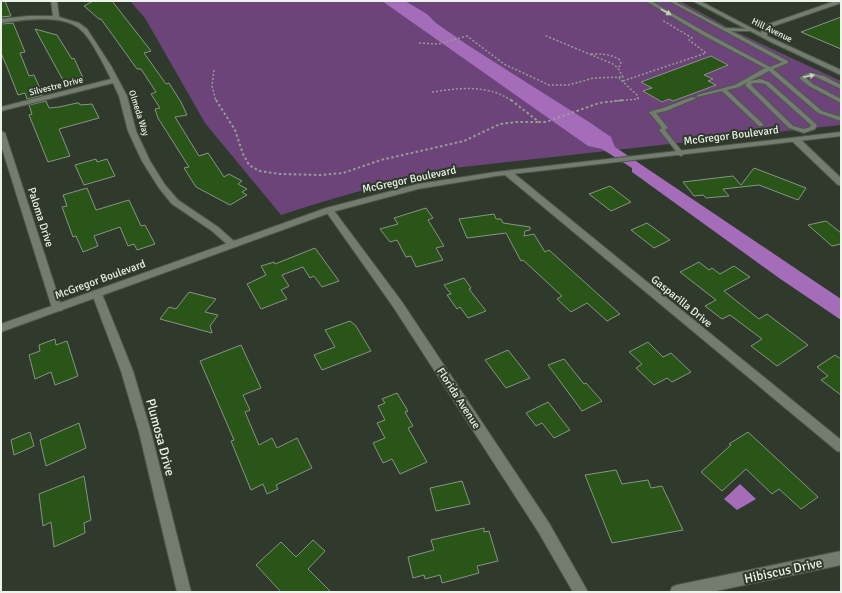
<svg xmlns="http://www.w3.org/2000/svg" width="842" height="593" font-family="Signika,sans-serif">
<rect width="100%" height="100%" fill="#2f392c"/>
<path fill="#6c447a" d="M130,1H680L736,32L841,81V125L454,168C395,181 338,196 281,215L205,123L145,18Z"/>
<path fill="#a46cb9" d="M382,1H405L427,14L436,23L466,44L589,122L611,137L615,147L841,299V320L779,278L632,172V168L602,149L588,146Z
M740,484L756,499L737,510L724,499Z"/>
<path fill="#2a5518" stroke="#889484" d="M1,1H5L11,16L1,17Z
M93,1H112L151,51L144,53L166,84L169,83L181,102L187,115L175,117L199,156L208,153L224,177L229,174L242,181L238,184L247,189L242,192L247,195L230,205L196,187L184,168L189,167L158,118L155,109L160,108L151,94L156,92L141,69H137L101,19H99L84,6Z
M841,17V49L801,32Z
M13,23L25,52L20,53L29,76L34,75L43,95L27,99L25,93L18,95L7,67L1,53V24Z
M35,29L57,35L72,59L74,58L83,78L64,82Z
M711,56L728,65L704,75L713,79L708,81L716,85L673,101L669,99L662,102L643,91L652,88L641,82Z
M46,101L49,108L59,107L77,103H79L80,105L92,104L99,118L59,129L70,156L48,162L29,115L32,114L29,105Z
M96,159L97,162L107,159L115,176L84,185L75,165Z
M754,168L806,188L798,200L759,185L723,189L729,196L706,198L703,195L694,196L683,182L733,176L741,185Z
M610,186L631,202L611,211L589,194Z
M87,188L96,210L129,200L141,226L145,225L155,244L137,250L134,244L128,246L120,227L94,236L98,246L83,252L76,236L73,237L62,207L67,206L63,195Z
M426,208L433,218L428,220L444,246L436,248L443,260L416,267L411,256L406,257L397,240L390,242L380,229L398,224L394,218Z
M494,214L496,219H501L503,223L530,227V230L525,231L524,236L534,234L545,252L549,250L620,314L607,321L587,303L571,312L557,299L562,296L523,260L521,261L506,233L467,238L459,219Z
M826,221L841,233V244L832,246L808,225Z
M647,223L670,240L654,248L631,230Z
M315,248L339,281L322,287L314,276L310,278L303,267L282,275L289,286L281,290L287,299L261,309L247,284L266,275L261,266L274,262L275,264Z
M699,262L709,270L712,268L720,274L734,266L750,277L724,291L759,319L767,314L808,345L777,366L751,346L762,339L730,315L722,319L705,306L716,300L680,272Z
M464,278L471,288L469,289L486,311L468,318L460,307L457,309L447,295L451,294L444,285Z
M189,292L216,299L205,312L218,315L210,326L212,333L160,319L169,307L176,309Z
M350,321L356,326L371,351L322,370L314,355L335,347L325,330Z
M55,339L56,345L67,341L78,376L55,385L51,372L35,379L29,355L40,351L39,345Z
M648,342L663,357L671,353L691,372L672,382L667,378L654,385L636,368L642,364L629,352Z
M241,345L261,388L243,395L250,410L245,412L259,445L272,438L277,448L297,438L312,468L276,485L278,489L267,494L263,484L251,490L231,441L234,440L200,361Z
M508,350L530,378L506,388L485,360Z
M835,355L841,359V395L821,380L828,376L817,367Z
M564,359L584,384L586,383L602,401L582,411L548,365Z
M397,393L408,411L405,412L413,426L408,428L427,462L400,474L392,459L383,463L373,443L385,438L377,423L385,420L378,406L385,403L382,399Z
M548,402L570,430L554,438L542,423L536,426L526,413Z
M79,423L86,448L46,466L40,440Z
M30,432L34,446L14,455L11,440Z
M748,432L818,497L801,509L779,489L772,494L746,469L722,491L701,472L731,445L729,444Z
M616,470L622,484L648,480L651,488L662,486L683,530L612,543L585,475Z
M84,476L91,520L84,523L85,533L54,547L51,522L43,526L39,494Z
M462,481L470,504L436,511L430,488Z
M484,528V532L489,531L498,561L477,566L479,573L442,583L440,575L425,579L424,575L413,578L408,557L434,550L431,540Z
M313,540L325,551L308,569L331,592H281L256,565L281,542L296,557Z"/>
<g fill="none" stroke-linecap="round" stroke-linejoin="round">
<defs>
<path id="service" d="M646,1H651L705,32L770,67L782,62L669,1H674L725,28L753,29V30L751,31H731L788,61V63L773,69L822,111L841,117V121L818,113L769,71L750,81L760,79L769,82L816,124L817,125L815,129L804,133L789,128L746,86L745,85L748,82L739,87L727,90L763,124V126H759L722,91L697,97V95L735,85L765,68L701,34ZM753,83H760L765,84L811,125L810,127L804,129L793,126L751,85Z
M812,73L824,76L841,85V89L816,77L812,76L806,78L813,84L841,99V103L809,86L799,78L805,74Z
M692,97L697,98L666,111L656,113L668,128L665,130L684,154L681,156L679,155L660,131L659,130L662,128L649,112L663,108Z"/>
<path id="minor" d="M51,1H57L59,17L79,23L87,29L111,66L127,96L136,131L150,161L165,185L178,200L218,227L235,242L237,244L235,246H229L212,231L172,204L159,188L142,161L128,131L119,96L113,83L1,111V107L111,79C105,67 92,40 82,31C65,13 23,20 1,23V19L28,16H53Z
M693,1H700L761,33L763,26L835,1H841V3L768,28L767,36L841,70V75L771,42Z
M1,131L5,133L62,308L61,311H53L52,308L1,145Z
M793,138H799L841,178V185H838L793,142Z
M505,171H511L841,440V452L837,451L505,175Z
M329,207L332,208L402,302L549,523L588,592H573L539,533L394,308L325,210Z
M97,290L101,291L102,294L133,371L151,432L191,592H177L139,432L121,371L92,294L93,291Z
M841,551V565L711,592H670L672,587L677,585Z"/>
<path id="secondary" d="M841,132V136L496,176L418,189L332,212L1,332V324L326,208L418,184L496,172Z"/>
</defs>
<use href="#service" stroke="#4e574c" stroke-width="2"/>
<use href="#minor" stroke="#4e574c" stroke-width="2"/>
<use href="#secondary" stroke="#4e574c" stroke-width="2"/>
<path stroke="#969e93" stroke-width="1.5" stroke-dasharray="2 2" stroke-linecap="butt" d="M419,43L438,44L467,36L504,64L549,85H568L594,78L623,77L618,68L613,64L544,35
M591,54C602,54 611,54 620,60L621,64L618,68
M214,70L212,86L216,101
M623,81L706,53L689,40L692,38L662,20
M432,92C460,88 488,84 512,101
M614,101L638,99V96L619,78"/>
<path stroke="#969e93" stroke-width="2" stroke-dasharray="2.5 2.5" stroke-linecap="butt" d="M216,100L235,130L243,154L249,165L259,171L280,174L320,175L343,173L381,160L464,141L500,124L517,122H539
M511,100L539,122H546L599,103L624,100"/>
<use href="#service" fill="#727d6f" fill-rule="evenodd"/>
<use href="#minor" fill="#727d6f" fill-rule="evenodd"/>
<use href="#secondary" fill="#727d6f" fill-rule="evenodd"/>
</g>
<defs><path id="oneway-solid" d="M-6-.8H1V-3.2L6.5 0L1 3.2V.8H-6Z"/></defs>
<g fill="#c7d0c5">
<use href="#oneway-solid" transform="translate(666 12) rotate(29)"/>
<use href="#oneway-solid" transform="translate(809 76) rotate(-12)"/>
</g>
<g text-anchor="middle" stroke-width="4" stroke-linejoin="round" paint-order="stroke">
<g font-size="9" fill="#ecf3ea" stroke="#2f392c">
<text transform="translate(772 30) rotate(26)" y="3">Hill Avenue</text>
<text transform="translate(56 86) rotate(-14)" y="3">Silvestre Drive</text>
<text transform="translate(139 113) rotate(72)" y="3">Olmeda Way</text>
</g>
<g font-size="11" fill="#ecf3ea" stroke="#2f392c">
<text transform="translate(731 135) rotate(-7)" y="4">McGregor Boulevard</text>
<text transform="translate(409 179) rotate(-12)" y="4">McGregor Boulevard</text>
<text transform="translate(41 217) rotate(72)" y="4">Paloma Drive</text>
<text transform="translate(100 279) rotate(-20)" y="4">McGregor Boulevard</text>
<text transform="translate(682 301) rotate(39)" y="4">Gasparilla Drive</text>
<text transform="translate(459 398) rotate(57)" y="4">Florida Avenue</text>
</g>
<g font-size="13" fill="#ecf3ea" stroke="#2f392c">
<text transform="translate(161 437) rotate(75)" y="5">Plumosa Drive</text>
<text transform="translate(783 570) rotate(-12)" y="5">Hibiscus Drive</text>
</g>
</g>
<rect width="842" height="593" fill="none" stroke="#ecf3ea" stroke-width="4"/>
</svg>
